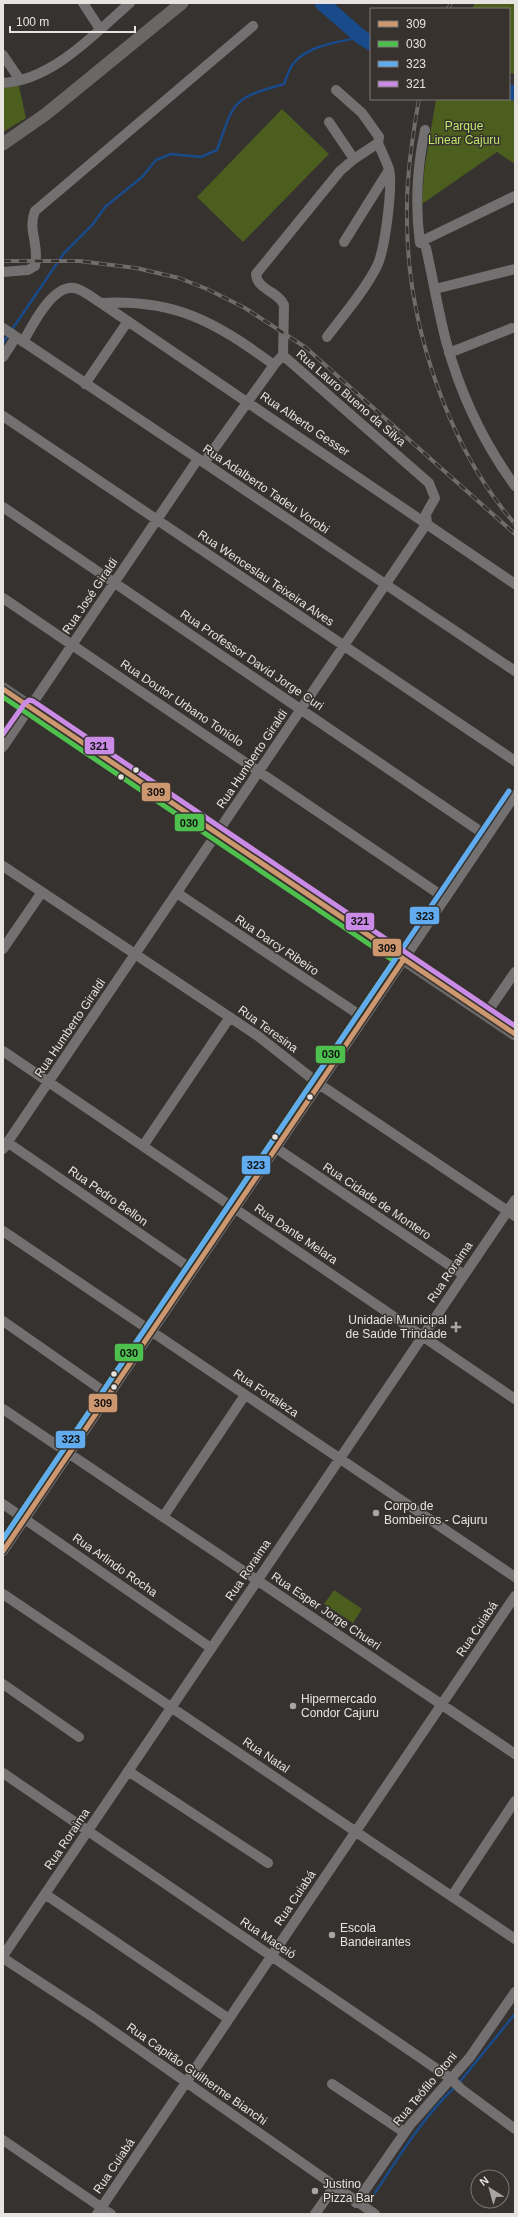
<svg xmlns="http://www.w3.org/2000/svg" width="518" height="2217" font-family="Helvetica,sans-serif">
<rect width="100%" height="100%" fill="#353230"/>
<path fill="#4c5e1e" d="M475,3H515V74L509,73V9H472Z
M19,86L26,118L3,132V88Z
M509,98L515,99V164L497,152L422,204L424,172L436,99Z
M282,109L329,154L243,242L197,197Z
M334,1590L362,1609L353,1623L324,1604Z"/>
<g fill="none" stroke-linecap="round" stroke-linejoin="round">
<path stroke="#194a8a" stroke-width="2.5" d="M11,331L64,253L93,224L105,207L142,177L156,160L171,154L201,157L217,150C235,100 231,99 284,84C286,78 289,70 293,64C307,45 340,42 361,37
M3,343L8,335
M458,2084L515,2014
M367,2205C394,2165 419,2121 455,2087"/>
<path stroke="#194a8a" stroke-width="15" d="M322,3L361,37L371,43
M509,92L515,93"/>
<path stroke="#727070" stroke-width="10" d="M83,3L100,29
M3,55L20,80
M3,83C53,80 95,33 130,3
M329,122L354,159
M424,240L515,196
M344,242L389,170
M420,243C415,206 417,167 425,130
M426,248C433,279 438,310 446,341C460,393 483,442 515,486
M3,272L28,270L35,266C40,244 27,230 35,211L253,26
M435,289L515,269
M3,328L515,671
M327,337C344,314 364,292 377,266C385,250 393,186 389,169C386,161 382,152 378,143
M23,342C32,326 52,285 74,288C82,289 93,298 101,303L515,584
M449,353L512,328
M3,357L16,337
M283,357L284,305C278,291 257,290 256,274L340,171L354,159L378,143L379,137L362,113L336,90
M85,384L128,321
M3,416L515,761
M204,463L274,365
M3,507L487,836
M3,598L445,898
M3,747L198,459
M3,866L258,1036L319,1084L515,1216
M177,893L364,1018
M3,949L42,892
M486,1014L515,972
M3,1051L515,1399
M7,1142L193,1270
M143,1146L230,1017
M276,1148L464,1275
M3,1149L427,523L426,514L435,498L429,483L286,358L281,357L274,365C215,322 176,299 101,303
M3,1231L515,1577
M3,1321L109,1395
M3,1409L515,1754
M3,1504L211,1648
M163,1517L245,1395
M3,1551L515,795
M3,1594L515,1939
M3,1684L79,1737
M128,1771L268,1863
M3,1773L450,2078L461,2089L515,2129
M45,1894L229,2019
M452,1896L515,1801
M3,1956L515,1200
M3,1958L93,2017L375,2214
M332,2084L404,2132
M3,2140L111,2214
M356,2203L410,2125L470,2057L515,1992
M97,2214L515,1596
M315,2214L334,2187"/>
<path stroke="#6a6866" stroke-width="13" d="M3,144L46,114L182,3
M3,689L515,1034"/>
<defs>
<path id="rail" d="M448,9L451,3
M419,99C412,139 406,179 407,219C407,322 447,446 515,524
M3,261H79L136,268L179,278L207,289L245,308L305,347L515,534"/>
</defs>
<use href="#rail" stroke="#6e6d6c" stroke-width="4"/>
<use href="#rail" stroke="#37322e" stroke-width="2.5" stroke-dasharray="8" stroke-linecap="butt"/>
<defs>
<path id="bus-1" d="M3,689L515,1034
M3,1551L404,959"/>
<path id="bus-2" d="M3,697L394,961L3,1539"/>
<path id="bus-3" d="M3,1539L509,791"/>
<path id="bus-4" d="M3,734L25,703L29,700L33,701L515,1026"/>
</defs>
<use href="#bus-1" stroke="#37322e" stroke-width="8"/>
<use href="#bus-2" stroke="#37322e" stroke-width="8"/>
<use href="#bus-3" stroke="#37322e" stroke-width="8"/>
<use href="#bus-4" stroke="#37322e" stroke-width="8"/>
<use href="#bus-1" stroke="#cd976f" stroke-width="5"/>
<use href="#bus-2" stroke="#4ec04e" stroke-width="5"/>
<use href="#bus-3" stroke="#60acee" stroke-width="5"/>
<use href="#bus-4" stroke="#ca8be6" stroke-width="5"/>
</g>
<g fill="#e6e3e1" stroke="#37322e" stroke-width="1.5">
<circle cx="136" cy="770" r="3.5"/>
<circle cx="121" cy="777" r="3.5"/>
<circle cx="310" cy="1097" r="3.5"/>
<circle cx="275" cy="1137" r="3.5"/>
<circle cx="114" cy="1374" r="3.5"/>
<circle cx="114" cy="1387" r="3.5"/>
</g>
<g fill="#a8a5a3" stroke="#37322e" stroke-width="1.5">
<path d="M454 1321h4v4h4v4h-4v4h-4v-4h-4v-4h4z"/>
<circle cx="376" cy="1513" r="4"/>
<circle cx="293" cy="1706" r="4"/>
<circle cx="332" cy="1935" r="4"/>
<circle cx="315" cy="2191" r="4"/>
</g>
<g text-anchor="middle" stroke-width="3" stroke-linejoin="round" paint-order="stroke">
<g font-size="12" fill="#c0e86b" stroke="#37322e">
<text x="464" y="130">Parque<tspan x="464" dy="14">Linear Cajuru</tspan></text>
</g>
<g font-size="12" fill="#e6e3e1" stroke="#37322e">
<text transform="translate(351 398) rotate(41)" y="4">Rua Lauro Bueno da Silva</text>
<text transform="translate(305 424) rotate(34)" y="4">Rua Alberto Gesser</text>
<text transform="translate(266 489) rotate(34)" y="4">Rua Adalberto Tadeu Vorobi</text>
<text transform="translate(266 578) rotate(34)" y="4">Rua Wenceslau Teixeira Alves</text>
<text transform="translate(90 596) rotate(-56)" y="4">Rua José Giraldi</text>
<text transform="translate(252 660) rotate(34)" y="4">Rua Professor David Jorge Curi</text>
<text transform="translate(182 703) rotate(34)" y="4">Rua Doutor Urbano Toniolo</text>
<text transform="translate(252 759) rotate(-56)" y="4">Rua Humberto Giraldi</text>
<text transform="translate(277 945) rotate(34)" y="4">Rua Darcy Ribeiro</text>
<text transform="translate(70 1028) rotate(-56)" y="4">Rua Humberto Giraldi</text>
<text transform="translate(268 1029) rotate(36)" y="4">Rua Teresina</text>
<text transform="translate(108 1196) rotate(35)" y="4">Rua Pedro Bellon</text>
<text transform="translate(377 1201) rotate(34)" y="4">Rua Cidade de Montero</text>
<text transform="translate(296 1234) rotate(34)" y="4">Rua Dante Melara</text>
<text transform="translate(450 1272) rotate(-56)" y="4">Rua Roraima</text>
<text transform="translate(266 1393) rotate(34)" y="4">Rua Fortaleza</text>
<text transform="translate(115 1565) rotate(35)" y="4">Rua Arlindo Rocha</text>
<text transform="translate(248 1570) rotate(-56)" y="4">Rua Roraima</text>
<text transform="translate(326 1611) rotate(34)" y="4">Rua Esper Jorge Chueri</text>
<text transform="translate(477 1629) rotate(-56)" y="4">Rua Cuiabá</text>
<text transform="translate(266 1755) rotate(34)" y="4">Rua Natal</text>
<text transform="translate(67 1839) rotate(-56)" y="4">Rua Roraima</text>
<text transform="translate(295 1898) rotate(-56)" y="4">Rua Cuiabá</text>
<text transform="translate(268 1938) rotate(34)" y="4">Rua Maceió</text>
<text transform="translate(197 2074) rotate(35)" y="4">Rua Capitão Guilherme Bianchi</text>
<text transform="translate(425 2089) rotate(-50)" y="4">Rua Teófilo Otoni</text>
<text transform="translate(114 2166) rotate(-56)" y="4">Rua Cuiabá</text>
</g>
<g font-size="12" fill="#e6e3e1" stroke="#37322e" text-anchor="start">
<text x="447" y="1324" text-anchor="end">Unidade Municipal<tspan x="447" dy="14">de Saúde Trindade</tspan></text>
<text x="384" y="1510">Corpo de<tspan x="384" dy="14">Bombeiros - Cajuru</tspan></text>
<text x="301" y="1703">Hipermercado<tspan x="301" dy="14">Condor Cajuru</tspan></text>
<text x="340" y="1932">Escola<tspan x="340" dy="14">Bandeirantes</tspan></text>
<text x="323" y="2188">Justino<tspan x="323" dy="14">Pizza Bar</tspan></text>
</g>
</g>
<g stroke="#37322e" stroke-width="1.5">
<rect x="84" y="736" width="31" height="19" rx="4" fill="#ca8be6"/>
<rect x="141" y="782" width="30" height="20" rx="4" fill="#cd976f"/>
<rect x="174" y="813" width="31" height="19" rx="4" fill="#4ec04e"/>
<rect x="409" y="906" width="31" height="19" rx="4" fill="#60acee"/>
<rect x="345" y="912" width="30" height="19" rx="4" fill="#ca8be6"/>
<rect x="372" y="938" width="30" height="19" rx="4" fill="#cd976f"/>
<rect x="315" y="1045" width="31" height="19" rx="4" fill="#4ec04e"/>
<rect x="241" y="1155" width="30" height="20" rx="4" fill="#60acee"/>
<rect x="114" y="1343" width="30" height="19" rx="4" fill="#4ec04e"/>
<rect x="88" y="1393" width="30" height="20" rx="4" fill="#cd976f"/>
<rect x="55" y="1430" width="31" height="19" rx="4" fill="#60acee"/>
</g>
<g font-size="11" text-anchor="middle" font-weight="bold" fill="#111">
<text x="99" y="750">321</text>
<text x="156" y="796">309</text>
<text x="189" y="827">030</text>
<text x="425" y="920">323</text>
<text x="360" y="925">321</text>
<text x="387" y="952">309</text>
<text x="331" y="1058">030</text>
<text x="256" y="1169">323</text>
<text x="129" y="1357">030</text>
<text x="103" y="1407">309</text>
<text x="71" y="1443">323</text>
</g>
<rect width="518" height="2217" fill="none" stroke="#e6e3e1" stroke-width="8"/>
<rect x="370" y="8" width="140" height="92" fill="#37322e" stroke="#7d7976"/>
<rect x="378" y="21" width="20" height="6" fill="#cd976f" stroke="#7d7976"/>
<text x="406" y="28" font-size="12" fill="#e6e3e1">309</text>
<rect x="378" y="41" width="20" height="6" fill="#4ec04e" stroke="#7d7976"/>
<text x="406" y="48" font-size="12" fill="#e6e3e1">030</text>
<rect x="378" y="61" width="20" height="6" fill="#60acee" stroke="#7d7976"/>
<text x="406" y="68" font-size="12" fill="#e6e3e1">323</text>
<rect x="378" y="81" width="20" height="6" fill="#ca8be6" stroke="#7d7976"/>
<text x="406" y="88" font-size="12" fill="#e6e3e1">321</text>
<g transform="translate(490 2189) rotate(323)"><circle r="19" fill="#37322e" stroke="#7d7976"/>
<path d="M0-3L7 15L0 10L-7 15Z" fill="#a8a5a3"/>
<text y="-6" font-size="11" font-weight="bold" text-anchor="middle" fill="#e6e3e1">N</text>
</g>
<path d="M10 26v6h125v-6" fill="none" stroke="#e6e3e1" stroke-width="2"/>
<text x="16" y="26" font-size="12" fill="#e6e3e1" stroke="#37322e" stroke-width="3" paint-order="stroke">100 m</text>
</svg>
